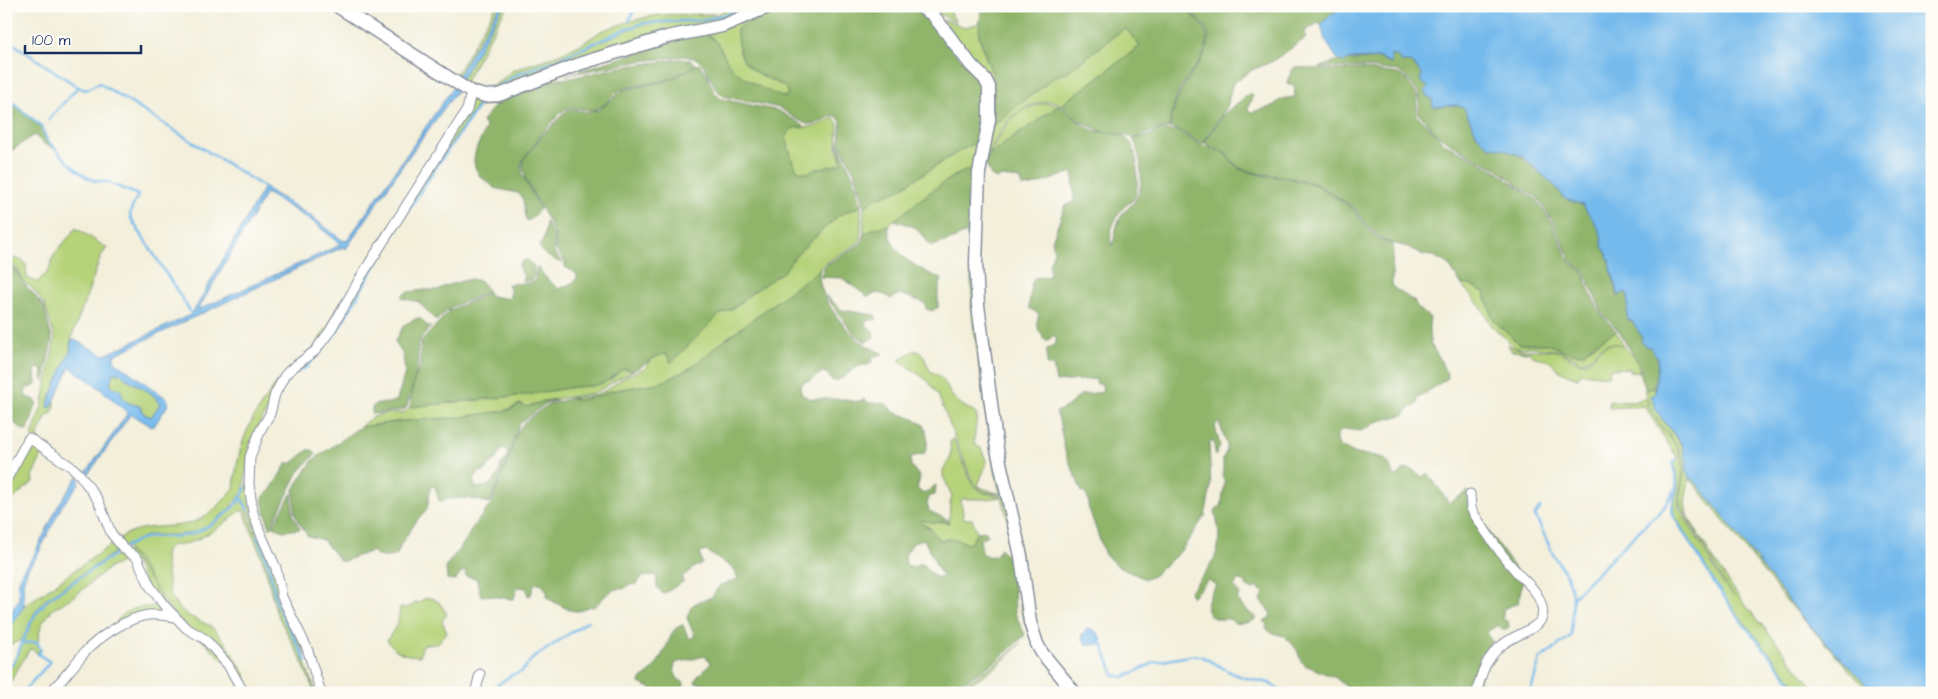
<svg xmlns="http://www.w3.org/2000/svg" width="1938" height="699" font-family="'Architects Daughter',sans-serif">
<rect width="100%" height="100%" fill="#fdfcf7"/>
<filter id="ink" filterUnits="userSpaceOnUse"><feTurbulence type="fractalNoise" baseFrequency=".02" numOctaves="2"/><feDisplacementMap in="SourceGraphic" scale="10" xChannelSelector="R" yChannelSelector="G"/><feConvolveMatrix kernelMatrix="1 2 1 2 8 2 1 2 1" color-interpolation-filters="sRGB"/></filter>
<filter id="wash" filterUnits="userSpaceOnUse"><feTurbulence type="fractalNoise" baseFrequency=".0096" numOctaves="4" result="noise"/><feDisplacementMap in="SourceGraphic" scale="20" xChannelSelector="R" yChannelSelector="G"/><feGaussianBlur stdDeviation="1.12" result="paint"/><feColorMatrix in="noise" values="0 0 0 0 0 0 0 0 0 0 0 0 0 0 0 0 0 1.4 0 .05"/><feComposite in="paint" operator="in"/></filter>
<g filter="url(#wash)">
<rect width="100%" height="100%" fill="#f3efdb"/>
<path fill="#b6d37a" stroke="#68816c" d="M340,6H346L455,76L496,6H500L457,77L461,80L503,6H507L465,82L485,93L513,70L552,57L582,44L601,31L630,21L658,15L718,14L732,6H743L737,11L703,19L644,22L627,28L554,60L515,74L491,91L489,93H491L516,75L555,62L627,30L644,24L705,21L737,12L746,6H761L726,22L674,32L582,61L490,95L481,94L457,80Z
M777,6H785L759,16L737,29C737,68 755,72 786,87L788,94C785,96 782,98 778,96C770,95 741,76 734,71C723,62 725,46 707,34Z
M902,6H913L984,84L974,224L1005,495L984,492L973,483L938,395L928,381L899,360L913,351H919L924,357L930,371C950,380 944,389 957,401C963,407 970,408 977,415L974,441L976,446L981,448L987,463L978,485L982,488L1000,494L991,450L972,314L970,234L974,168L956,175L942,184L888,225L875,228L864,234V207L875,199L898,190L961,150L978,142L977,80L917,11Z
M924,6H946L956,22Z
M943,19L965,27L977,24L980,19L979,36L985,56L994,76L992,126L1056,76L1067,72L1125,28L1140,46L1061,105C1055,100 1047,101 1039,103C1007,109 996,139 982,166L992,96Z
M555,77L563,78L529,90L498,104L486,105L479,103L440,158L386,245L382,254L324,348L307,366L292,373L283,382L307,359L469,101L478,97Z
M1046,103L1059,105L989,155C1005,126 1011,109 1046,103Z
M834,118L838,124L837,148L842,163C833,167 814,168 809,173L798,171L793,163L786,137C790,122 805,129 816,126C822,124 827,119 834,118Z
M861,206V241L822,265L820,269L722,342L692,367L663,382L610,391L599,396L578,400L571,398L595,395L606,390L628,375L645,368L649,361L662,354H667L671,362L719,315L737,306L753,292L784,271L797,254L839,215Z
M76,228L107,248L101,256L73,334L70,344L71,349L49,401L51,407L55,401V407L51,414H48L38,434L40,443L32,436L43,402L55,338L45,306L34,290L24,282L18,270L6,257L23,260L26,265L27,278L37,282L48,272L54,255Z
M1461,284L1470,285L1484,292L1494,321L1519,344H1547L1567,351L1586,350L1616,331L1624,346C1594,337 1602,357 1581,362L1561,351L1532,347L1516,348L1492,326L1481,307Z
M1508,344C1522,355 1543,347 1560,352C1567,354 1573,362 1581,363C1594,363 1597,347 1609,344C1623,341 1640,358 1639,372L1629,371V368L1610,369L1608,376L1581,373L1578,378L1561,372L1549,361L1532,356L1529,352L1511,351Z
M623,369H628L632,371L594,393L544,401L527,407L520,404C492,420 445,417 413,420C395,421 377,425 360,427C374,413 385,413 404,413L410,407L526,395L574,387L592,386L610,380Z
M113,373H120C131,385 153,389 160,404L151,417L144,414L141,407L126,402L110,384Z
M279,379L266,412L250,442L243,492L230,508L213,522L195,532L178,535H148L123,547L117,540C146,518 174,534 202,518C215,511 225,499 234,488C239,436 250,421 279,379Z
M1654,386L1655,394L1650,396C1653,402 1655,409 1659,414C1670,433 1691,448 1686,471C1724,512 1755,559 1791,603C1817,634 1846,663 1874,693H1870L1784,598L1692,481L1689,480L1685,502L1687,515L1712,557L1739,597L1818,693H1803L1742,620L1717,586L1674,515C1671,505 1677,496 1678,487C1678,478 1676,471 1673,463L1678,459L1644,406L1609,408V401L1635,402L1645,397C1651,421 1676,437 1682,461C1686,476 1677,491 1679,507L1723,583L1734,596L1724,582L1680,505C1678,490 1687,475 1683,459C1675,435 1646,417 1646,391Z
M953,438L972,484L984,493L1005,497L1020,557L1030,630L1029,632L1021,609L1017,559L1002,497L986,499H962L961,501L964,519H972L977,532L972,542L968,544C955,537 950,539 938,540L930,528L921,523L922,520C933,523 939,521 949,523L950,503L952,496L943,476V470L951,457L950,442Z
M255,442L249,498L306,656L279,608L270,566L249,509L242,497L246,491Z
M30,443L45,450L32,476L33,482L6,505V484Z
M241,500L246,507L268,568L277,608L298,645L316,693H315L299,655L276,612L265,567L244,511H240C226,523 190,549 172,545L166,551L165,557L170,595L179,608L189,616L211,626L225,642L245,674L248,684L253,693H245L228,664L175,616L126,547C149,533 153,539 178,537C203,535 225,518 241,500Z
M115,542L121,548L47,598L35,612L22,640L6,646V634L24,606Z
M123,549L137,558L170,614L117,622C125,608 139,607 155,606L135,562L126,560L109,568L77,594L52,610L41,625L38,642L23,643L35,616L49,599Z
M431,598L439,602L447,614L442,621L447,632L437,644H425L422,647L420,656C404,655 397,654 387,640L398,623L400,608C407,607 412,608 416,601L418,604L423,599Z
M37,643L40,650L37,653L32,649L29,650L6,689V674L17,658L22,644Z
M1021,643L997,666L956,693H951L996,664Z"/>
<path fill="#90b56a" stroke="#567264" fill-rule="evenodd" d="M785,6H902L917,11L933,22L984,90C986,107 983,126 978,142L961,150L898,190L875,199L864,207L861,192L855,173L839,142L841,122L836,115L831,116L815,124H807L796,119L780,108L723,96L716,89L704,66L697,59L685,56L640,61L565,75L684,38L707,34C723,44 722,57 733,69C739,76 775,97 785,97L788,94L785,87C754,71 737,69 737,29L759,16Z
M983,6H1184C1190,15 1203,22 1206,33C1213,53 1187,74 1179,91C1174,103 1171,115 1169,128L1160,129L1135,138L1116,133L1103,132L1080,121L1061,105L1140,46L1125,28L1067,72L1056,76L992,126V84L994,80L979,36L980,19Z
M1185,6H1335L1337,9L1321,25L1318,23L1305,31L1306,38L1273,61L1252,70L1236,81L1232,86L1227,107L1203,143H1200L1179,130L1170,128C1172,115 1175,103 1181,91C1188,74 1217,49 1206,29C1201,20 1191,15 1185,6Z
M1391,55L1397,56L1401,62H1411L1415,67L1420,70L1428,87L1425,90L1427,96L1464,108L1477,134L1488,146L1503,149L1522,156L1556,187L1565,199L1583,205C1590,218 1604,230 1602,246L1607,254L1618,296L1624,292L1628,295L1627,320L1632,321L1658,358L1657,380L1654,386L1646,391L1640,372V365L1618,330L1602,313L1584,271L1572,262L1553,222L1537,197L1518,186L1498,169L1466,153L1435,133L1419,113L1420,95L1408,79L1398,71L1361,67L1319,68L1338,60C1345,62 1370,58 1380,58L1387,63L1391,64Z
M679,59L690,60L696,64C677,82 649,83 625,88C614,91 610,102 601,107C590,114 579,106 568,108C559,110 526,154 521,163L522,174L540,209L530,220L527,221C521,211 528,202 518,193L494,188C490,182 483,180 479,175C467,157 480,144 486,127L482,122C484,118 493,108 497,104C505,96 559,77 571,78L622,67Z
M699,64L706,73L714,92L721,99L779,111L804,126V128C796,127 788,128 786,137L793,163L798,171L809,173C814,167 832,167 842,163L838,143C847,164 858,183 861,206L839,215L797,254L784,271L753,292L737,306L719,315L671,363L667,354C655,354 643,367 632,371L628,369H623L604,383L592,386L574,387L526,395L410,407L413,383L420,366L421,342L450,310L489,293L491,296L510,299V289L508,284L528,283L535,281L537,267L550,282L559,289L572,283L577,278V274L565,267V262L556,250L555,234L526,180L523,168V160L542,136L566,111L572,109L586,112L599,110L623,90L666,81Z
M1295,67L1332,70L1361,69L1398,74L1406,79L1417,95V115L1444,143L1497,171L1517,187L1536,199L1551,222L1570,262L1583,272L1591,295L1601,314L1616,331L1589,347L1585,353L1580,354L1571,353L1547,344H1519L1494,321L1484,292L1470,285L1461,284L1448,264L1433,256L1423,255L1408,247L1384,241L1370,229L1353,207L1316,184L1286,177L1261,174L1239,168L1223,151L1204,143L1224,114L1250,93L1253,95L1248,108L1249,111L1252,112L1274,106C1278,98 1288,98 1295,97L1294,85H1288L1287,82L1292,70Z
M6,98L41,126L47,140L55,149L43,143L34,135L11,151L6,147Z
M1059,105C1070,114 1080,124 1093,130C1102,133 1107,132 1116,134C1135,137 1137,157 1137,174C1137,180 1138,190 1135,197C1133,201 1127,204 1124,207C1115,217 1107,234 1112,246C1115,239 1115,228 1119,220C1124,210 1131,207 1136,199C1145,186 1141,152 1133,139L1148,136L1160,130L1178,131L1199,144L1223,152L1239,169L1261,175L1287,178L1317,185L1352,208L1369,230L1378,238L1384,242L1393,244L1392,284L1395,289L1414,301L1418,308L1430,318C1428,327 1428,342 1434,350C1438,356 1440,357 1442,364C1443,370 1448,371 1448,378L1417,399L1418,403L1410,408L1404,415L1379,421L1361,431L1344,429L1337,434V442L1342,448C1349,449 1351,452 1357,454C1365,456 1376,454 1384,459C1393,464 1389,475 1397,476C1400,474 1401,472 1403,470C1410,466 1418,473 1422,477L1428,473L1449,503L1468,491V502L1523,580L1518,603L1503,609V619L1508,622L1509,627L1504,631L1498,625L1487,632L1493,644L1480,655L1484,664L1475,693H1353L1336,678L1305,665L1301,661L1297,650L1290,641L1284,636L1270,632L1266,628L1267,625L1264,621L1269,618L1271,614L1261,600L1264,593L1256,586L1253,590L1246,586V583L1239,579L1234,586L1240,595L1237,599L1244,608L1256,618L1254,620C1249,623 1241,624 1235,623C1232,622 1231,619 1228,619C1223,618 1225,620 1220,619C1198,616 1208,598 1216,585L1208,580L1192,597L1190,591C1215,561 1225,552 1215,511L1217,508L1221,507L1225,481L1223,479V458L1227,450V445L1219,422L1215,426L1220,446L1215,456L1214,442L1213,441L1209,444L1211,487L1205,516L1180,552L1153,576L1146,579L1120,568L1105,555L1088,506L1089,503L1085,492H1082L1065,451L1059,420L1056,412L1068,406L1080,395L1103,392L1102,384H1097L1095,379L1056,382L1053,366L1047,365V349L1055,344L1057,339L1054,335L1048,340L1043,339L1042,333L1039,332L1037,322L1039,314L1029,308L1031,286L1034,278L1050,276L1049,265L1054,251L1052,241L1065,206L1073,202L1074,198L1073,172L1032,186L1022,187L1021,179L1000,177L997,179L992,177L985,163L989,155Z
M975,167L970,234L966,233C961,236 936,246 931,246L916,228L895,220C920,200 944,178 975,167Z
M546,222L554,235V252L563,263C553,260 544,256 539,246L544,238Z
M888,225C889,254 918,269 942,279L938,291V308H935L933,311L926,309L925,303C923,302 902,295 899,294L891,299C884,293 876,291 868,297L842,278L821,277L824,266L863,242L864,234L875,228Z
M527,259L534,266V276L531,280L523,281L524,278L519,266L520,263Z
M6,261L17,271L23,283L32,292L44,307L52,339L44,381L42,379L43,372L41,369L37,368L35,371L36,385L26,389L25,393L27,398H32L37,402L28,430L25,431L11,421L6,425Z
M820,269C814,289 839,322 853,335C861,343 873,349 883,354L871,357L872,362C867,367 862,364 857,367C848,372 842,383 831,380L827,373L822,372L812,380L803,382L800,388L802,395L812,399H846L855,402L865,399L868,403H883L888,405C893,415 900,413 909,417C914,419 919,422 924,425C928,436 929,443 924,454L910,457L911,466L920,477L917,489L924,494L936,485L935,495L930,496L927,503L929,511L948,520L949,523L942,521L934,523L922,520L921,523L930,528L940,541C950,537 958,539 968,544L972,542L977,532L985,531L988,535L980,539L982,553C990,559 998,557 1000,548L1006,554L1011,572L1014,588L1015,613L1025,635L995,662L947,693H689L700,688L702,683H695L697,677L711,663L705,656L675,663L674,670L677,678L684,683L683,691C671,696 651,690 640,683C642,676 648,675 653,669C658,663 662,655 665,649C671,640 670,628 683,625L689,639L695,636L687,618L691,607L694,604L712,597L720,585L738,579L734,569L706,551L700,553L702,564L696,566L682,577L683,582L663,594L657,587L656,575L643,577L636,584L628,585L624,589C610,586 603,600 594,607C587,605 584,610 578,611C569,612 555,602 547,598V591L541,583L534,584L531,595L528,596L527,588L517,587L514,599C502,599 493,594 481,596L476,578L466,576L465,571L462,572L455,580L447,579L446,566L466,540L473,527L492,503L500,479L508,462L516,435L522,425L532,416L548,405L571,398L578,400L599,396L610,391L663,382L692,367L722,342ZM924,539L942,577V578L935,577L921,563L914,567L906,565L905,555L913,543Z
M470,279C479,279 485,284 488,292L451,307L436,321L419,302L402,298V296L407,292L425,290H438L445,286Z
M826,296L842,310L875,315L877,319L866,321L865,324L873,331L874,337L866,342L854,334Z
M417,318L421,319L426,325L431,327L421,338L418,344V364L407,407L403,410L372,414V408L375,404L388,403L397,400L405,372L403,355L395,341L404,325Z
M558,400L545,404L519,424L507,462L490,503C479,500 452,494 443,502L439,501L435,486H431L427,509L418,519L401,544L397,555C388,558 378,559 372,551L341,562L323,540L308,536L297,519L295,513L294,490L297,484L313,460L360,427L413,420L454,418L509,410L520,404L527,407L544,401ZM504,449L507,450C508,456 506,461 501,464C500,477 490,490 475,487L473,481L480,471L483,472L489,467L490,464L496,459L501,450Z
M308,450H312L316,453L298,473L270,529L262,501L264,496L271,489L287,463H292Z
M292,493L293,515L300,529L283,531L273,526Z"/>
<path fill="#75baec" stroke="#4874a5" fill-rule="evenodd" d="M500,6H503L461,80L457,77Z
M1335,6H1932V693H1874C1846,663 1816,634 1790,602C1757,562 1727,519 1693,479L1689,478L1686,471L1687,463L1681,443L1659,415L1650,396L1655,394L1658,358L1650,347L1645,346L1641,341L1642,337L1632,321L1627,320L1628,295L1624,292L1619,296L1607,254L1602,246C1604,230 1590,218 1583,205L1565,199L1556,187L1522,156L1503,149L1488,146L1477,135L1464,108L1456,105L1433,107L1432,99L1427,96L1425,90L1428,87L1422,83L1420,78L1423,75L1411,62H1401L1397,56L1391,55V64L1380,58L1352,59L1343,62L1338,60L1325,40L1321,25L1330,15L1336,13L1337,9Z
M454,86L458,89L407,159L346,249L343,247L114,355V360L118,364L166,398L168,401V405L154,426H151L131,414L89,473L82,475L81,474L88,470L127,414V412L98,387L70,367L51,408L48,407L49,401L71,349L70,344L73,339L103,355L107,354L192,314L264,187L315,219L342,240L347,241ZM266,193L313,222L339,243L340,245L198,310ZM113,373H120C131,385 153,389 160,404L151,417L144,414L141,407C131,402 123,405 121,390L112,387L110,384Z
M78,476L80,479L78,485L62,506L36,558L28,568L23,583L24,606L6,634V630L10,623V613L19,599L18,584L22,571L34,555L59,504Z
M1088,628C1095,629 1099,634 1102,640L1100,641V644L1087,646L1081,636Z"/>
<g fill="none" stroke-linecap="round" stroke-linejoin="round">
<path stroke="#75baec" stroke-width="2.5" d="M629,21L636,6
M6,39L78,87L85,90L99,83L264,187
M494,90L515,75L554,61L626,29L644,23L704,20L737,11L744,6
M6,97L41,126L47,140L70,164L86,177L96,181L107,182L138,195L131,210L130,217L192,314
M48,120L78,87
M284,385L293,373L307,367L336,333L403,218L441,160L481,103
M1677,459L1672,463C1674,471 1678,479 1676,487C1675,497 1670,506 1673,515L1717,587L1741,621L1801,693
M241,498L248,510
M1540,508L1535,515L1553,554L1567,576L1573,597
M257,536L269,567L277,605L306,661
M125,547C151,531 156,539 182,536C203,533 240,509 245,488
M1101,641L1114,675L1124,677L1156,662L1195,655L1203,657L1228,671L1242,677L1269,683L1284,693
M22,643L37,642L41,650L38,654L50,662L22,693
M6,673L16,658L30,624L37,612L49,598L121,550
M491,693L496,686L513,674H516L521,672L532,659L588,621
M1530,693L1540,659L1571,636L1573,597L1650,520L1663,509L1674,491"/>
</g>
</g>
<g filter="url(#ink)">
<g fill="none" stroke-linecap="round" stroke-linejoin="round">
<defs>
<path id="street" d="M6,480L29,438L73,468L80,475L98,500L111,533L123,548L137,558L150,586L163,604L186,628L205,639L228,665L244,693
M1470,494L1471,508L1474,514C1487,533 1499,553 1515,570C1521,578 1530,584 1536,593C1558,630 1521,628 1501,646C1487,657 1480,675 1477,693
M49,693C63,680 73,666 85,652C99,637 127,618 148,615C157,614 166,616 175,617
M321,693L307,648L282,597L276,568L260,532L253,513L249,484L250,457L261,429L270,414L275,394L285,375L291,369L315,351L330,331L362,275L467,110L471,92
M475,693L480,674"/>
<path id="secondary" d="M337,6L471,92L485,96L499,95L582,63L667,37L722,26L770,6
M919,6L933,15L971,65L985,79L989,87V120L979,173L976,263L978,305L997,449L1021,556L1030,622L1037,644L1042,653L1075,693"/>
</defs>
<use href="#street" stroke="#878f9c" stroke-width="11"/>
<use href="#secondary" stroke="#878f9c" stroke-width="15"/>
<use href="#street" stroke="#fff" stroke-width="9"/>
<use href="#secondary" stroke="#fff" stroke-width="12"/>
</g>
</g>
<rect width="1938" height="699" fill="none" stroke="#fdfcf7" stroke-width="25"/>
<path d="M25 45v8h116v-8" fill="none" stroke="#1b2f5e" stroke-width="2.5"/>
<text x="32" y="45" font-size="15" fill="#1b2f5e" stroke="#fdfcf7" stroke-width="4" paint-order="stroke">100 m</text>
</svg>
